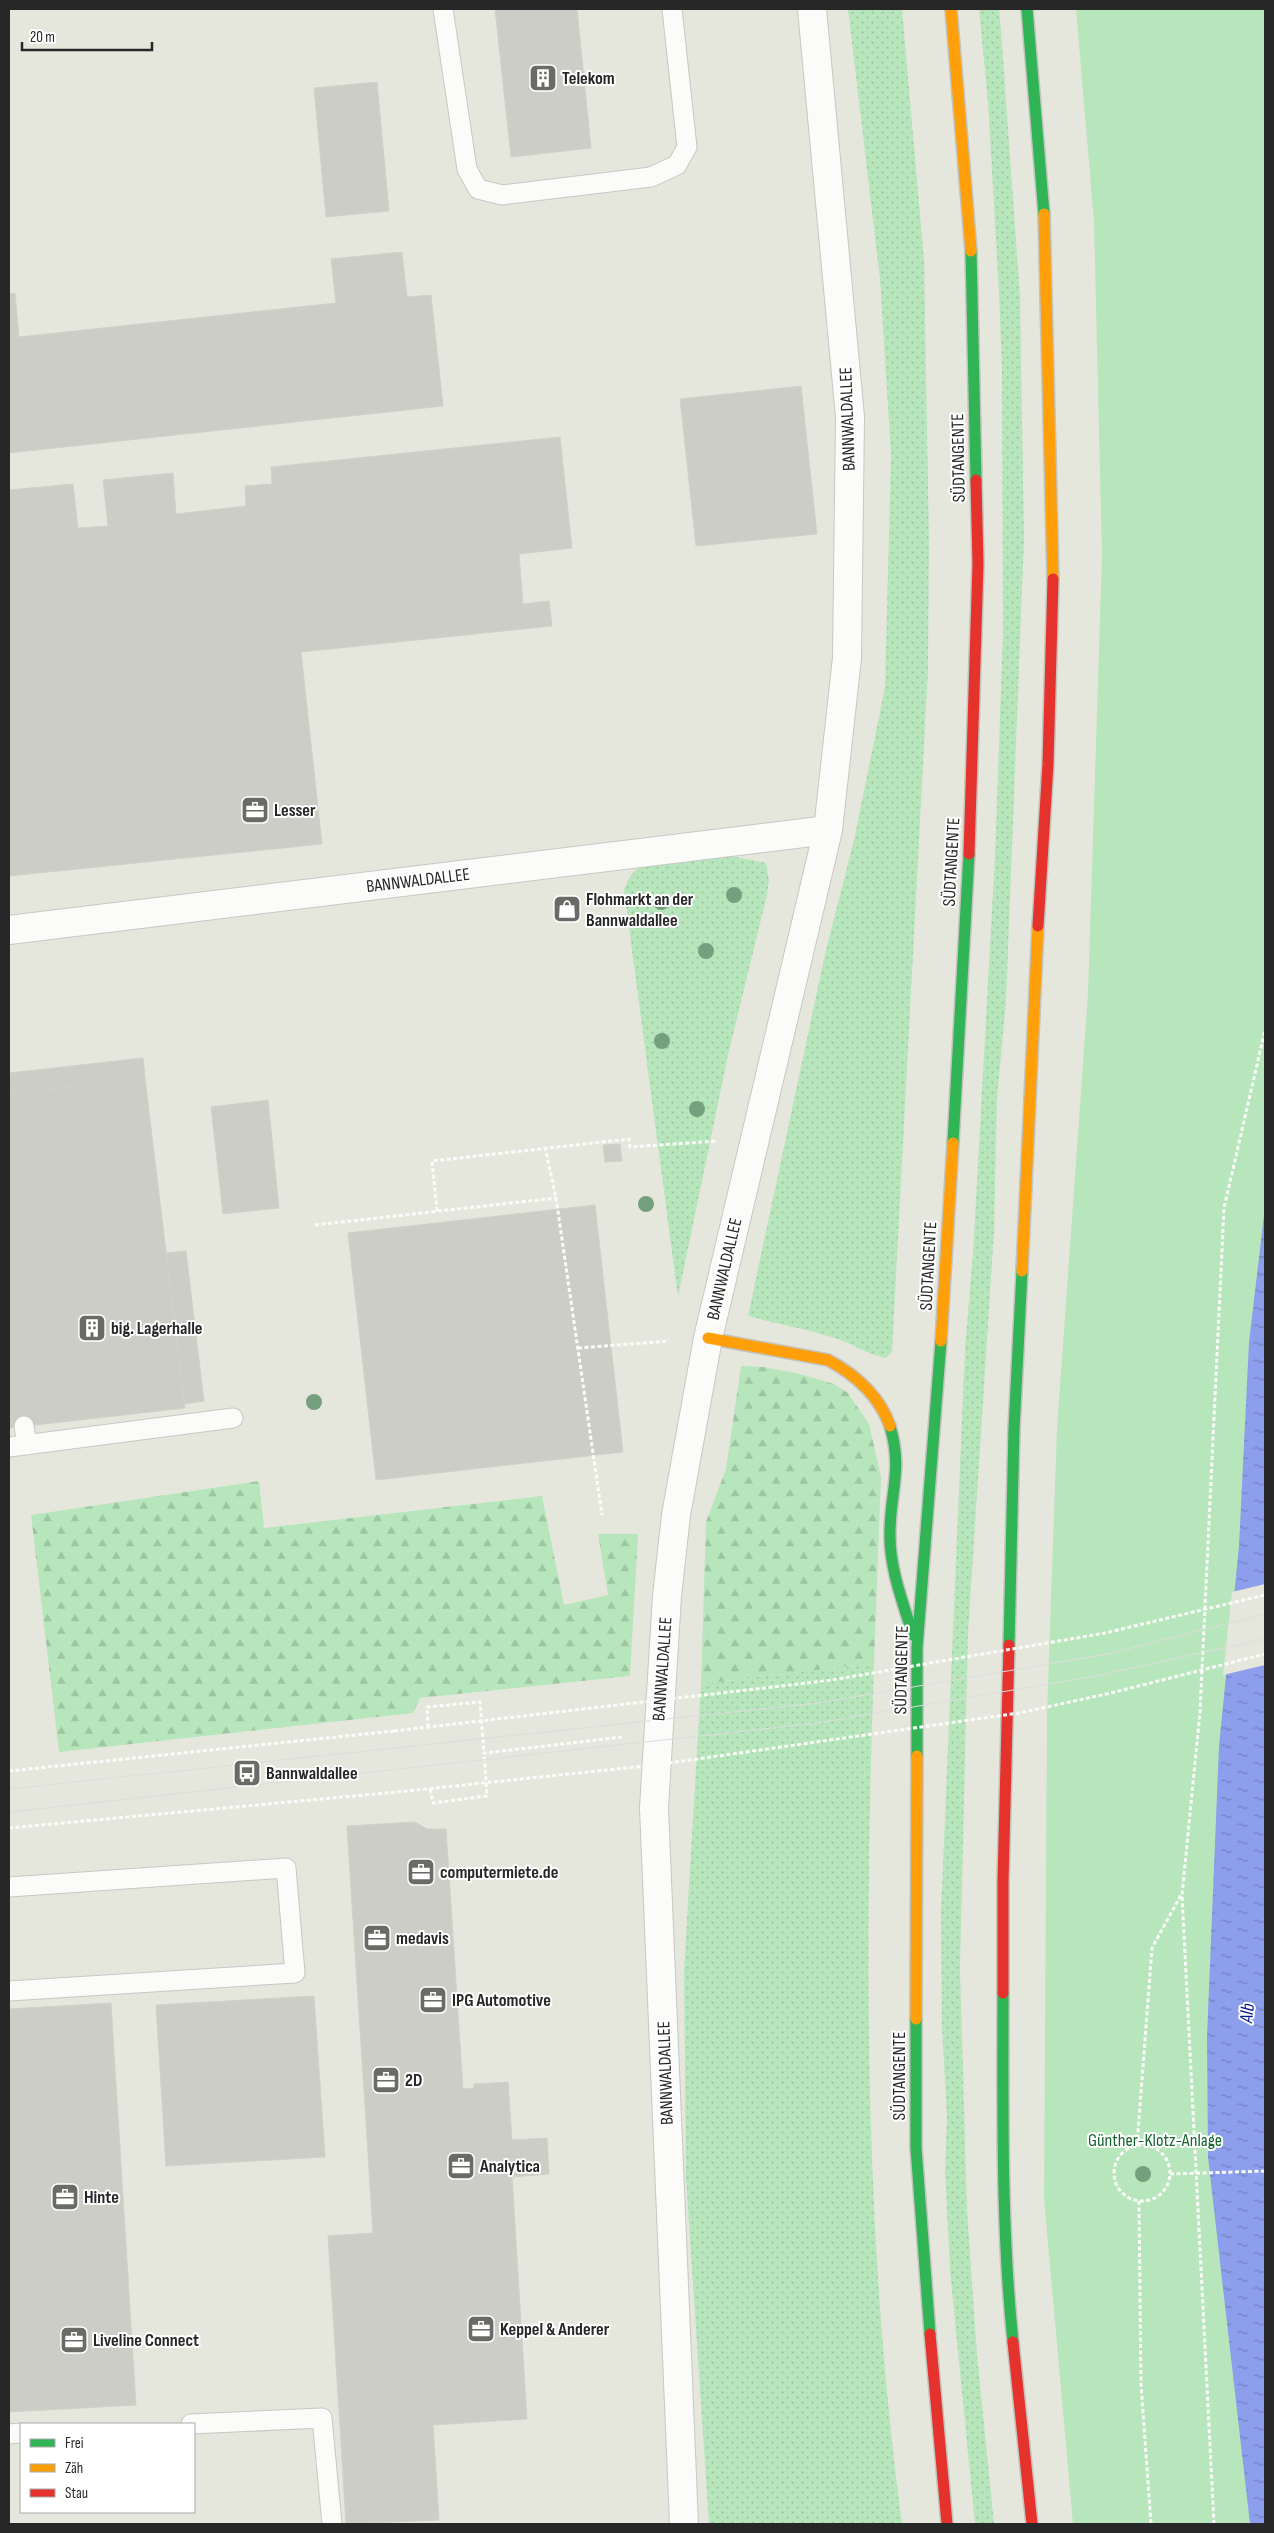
<svg xmlns="http://www.w3.org/2000/svg" width="1274" height="2533" font-family="'Sofia Sans Condensed',sans-serif">
<defs>
<pattern id="grass-dots" width="8" height="8" patternUnits="userSpaceOnUse" patternTransform="scale(1.25)"><rect width="8" height="8" fill="#b7e6bc"/><path d="M2 2h.1M6 6h.1" fill="none" stroke="#9dc5a2" stroke-width="1.8" stroke-linecap="round"/></pattern>
<pattern id="forest-firs" width="22" height="20" patternUnits="userSpaceOnUse" patternTransform="scale(1.25)"><rect width="22" height="20" fill="#b7e6bc"/><path d="M5 1l3.5 6h-7zM16 11l3.5 6h-7z" fill="#9dc5a2"/></pattern>
<pattern id="water-ripples" width="26" height="14" patternUnits="userSpaceOnUse" patternTransform="scale(1.25)"><rect width="26" height="14" fill="#8c9eec"/><path d="M2 4q2-2 4 0t4 0M15 11q2-2 4 0t4 0" fill="none" stroke="#7281bf"/></pattern>
</defs>
<rect width="100%" height="100%" fill="#e6e7dc"/>
<path fill="url(#grass-dots)" d="M848,9H902L924,260L929,540L928,670L892,1351L886,1358C866,1354 854,1344 835,1338C807,1329 777,1324 748,1316L825,954L854,840L885,687L891,455L880,279Z
M979,9H999L1001,30L1020,297L1024,538L1006,1002L997,1098L994,1231L968,1634L960,1969L967,2210L977,2354L994,2524H975L950,2270L945,2171L947,2117L942,2027L941,1912L965,1349L973,1254L995,856L1003,634L1002,369L999,293L988,102Z
M730,856L766,863L769,880L767,895L728,1055L678,1297L624,890C629,877 632,870 645,865Z
M874,1663C864,1950 864,2239 902,2524H709L686,2178L684,1970L701,1684Z"/>
<path fill="url(#forest-firs)" d="M741,1366L763,1367L800,1374L834,1384L848,1393L869,1424L881,1477L874,1663L701,1684L706,1522L726,1469Z
M259,1481L264,1528L542,1496L564,1605L608,1595L598,1534H638L630,1676L420,1698L413,1713L59,1752L31,1515Z"/>
<path fill="#b7e6bc" d="M1076,9H1265V2524H1073L1044,2198L1047,1714L1057,1429L1088,993L1102,556L1094,222Z"/>
<path fill="url(#water-ripples)" d="M1265,1207V2524H1250L1208,2157L1207,2037L1219,1746L1239,1546L1249,1342Z"/>
<path fill="#e6e7dc" d="M1265,1584V1665L1223,1675L1232,1592Z"/>
<path fill="#cccdc6" stroke="#d0d2c8" d="M495,9H577L591,148L511,157Z
M377,82L389,211L326,217L314,88Z
M402,252L407,297L431,295L443,406L9,453V294L15,293L19,337L336,303L331,259Z
M801,386L817,534L696,546L680,399Z
M560,437L572,548L519,554L523,604L549,601L552,626L301,652L322,844L9,876V490L73,484L78,528L108,526L103,480L173,473L176,514L246,506L245,486L272,484L271,467Z
M143,1058L145,1078L9,1094V1073Z
M145,1078L185,1408L9,1428V1094Z
M268,1100L279,1208L223,1214L211,1107Z
M620,1144L622,1161L605,1162L603,1145Z
M595,1205L623,1452L376,1480L348,1233Z
M186,1251L204,1401L184,1404L166,1253Z
M415,1822L427,1829H446L463,2089L474,2088V2084L508,2082L512,2140L547,2138L549,2174L512,2177L527,2419L433,2425L439,2520L346,2524L328,2236L373,2233L347,1826Z
M314,1996L325,2157L166,2166L156,2005Z
M111,2003L136,2405L9,2412V2009Z"/>
<g fill="none" stroke-linecap="round" stroke-linejoin="round">
<defs>
<path id="lane" d="M443,9L467,169L478,189L502,195L651,177L677,165L687,147L672,9
M24,1426L27,1445
M9,1447L233,1418
M9,1887L286,1868L295,1973L9,1991
M191,2424L322,2418L332,2524
M9,2434L21,2433"/>
<path id="street" d="M9,930L828,830
M684,2524L654,1808L667,1596L676,1515L708,1338L828,830L847,658L850,417L812,9"/>
<path id="fast" d="M1027,9L1044,214
M971,251L976,480
M953,1143L969,854
M890,1426C903,1471 890,1491 890,1533C889,1567 903,1603 913,1635
M1009,1645L1014,1429L1022,1271
M917,1756V1648L941,1341
M1003,1993C1003,2109 1001,2227 1013,2342
M916,2019V2148L930,2334"/>
<path id="slow" d="M951,9L971,251
M1044,214L1053,579
M1022,1271L1038,926
M708,1338L828,1360C856,1375 879,1395 890,1426
M941,1341L953,1143
M916,2019L917,1756"/>
<path id="jam" d="M969,854L978,564L976,480
M1038,926L1048,764L1053,579
M1003,1993V1882L1009,1645
M930,2334L947,2524
M1013,2342L1032,2524"/>
</defs>
<use href="#lane" stroke="#c7c7c5" stroke-width="21"/>
<use href="#street" stroke="#c7c7c5" stroke-width="30"/>
<use href="#fast" stroke="#c3c3bf" stroke-width="14"/>
<use href="#slow" stroke="#c3c3bf" stroke-width="14"/>
<use href="#jam" stroke="#c3c3bf" stroke-width="14"/>
<path stroke="#fbfbfa" stroke-width="3" stroke-dasharray="4 2.5" stroke-linecap="butt" d="M545,1147L556,1198L602,1515
M437,1211L432,1161L629,1139L630,1147L717,1141
M315,1225L556,1198
M578,1348L669,1341
M428,1727L427,1707L480,1702L484,1753
M9,1771L394,1731
M430,1789L433,1803L487,1796L484,1753L622,1737
M9,1828L397,1792
M1137,2145L1152,1948L1181,1895
M1114 2173a28 28 0 1 1 56 0a28 28 0 1 1-56 0Z
M1139,2201L1141,2384L1151,2524
M1214,2524L1182,1895L1200,1712L1224,1208L1265,1030"/>
<use href="#lane" stroke="#fbfbfa" stroke-width="19"/>
<use href="#street" stroke="#fbfbfa" stroke-width="28"/>
<use href="#fast" stroke="#30b455" stroke-width="11"/>
<use href="#slow" stroke="#ff9f0a" stroke-width="11"/>
<use href="#jam" stroke="#e5322d" stroke-width="11"/>
<path stroke="#dedcde" stroke-width="1" d="M9,1789L818,1703L1108,1654L1265,1614
M9,1812L818,1723L1096,1676L1265,1639"/>
<path stroke="#fbfbfa" stroke-width="3" stroke-dasharray="4 2.5" stroke-linecap="butt" d="M394,1731L832,1680L1105,1633L1265,1595
M397,1792L655,1765L1019,1713L1111,1693L1265,1654
M1170,2174L1265,2171"/>
</g>
<g fill="#74a07e">
<circle cx="734" cy="895" r="8"/>
<circle cx="661" cy="902" r="8"/>
<circle cx="706" cy="951" r="8"/>
<circle cx="662" cy="1041" r="8"/>
<circle cx="697" cy="1109" r="8"/>
<circle cx="646" cy="1204" r="8"/>
<circle cx="314" cy="1402" r="8"/>
<circle cx="1143" cy="2174" r="8"/>
</g>
<defs>
<symbol id="building-square" viewBox="-11 -11 22 22"><rect x="-9" y="-9" width="18" height="18" rx="4" fill="#6a6a66" stroke="#fff"/><path d="M-4-6H4V6H1V3H-1V6H-4ZM-2.5-4.3h1.7v1.8h-1.7ZM.8-4.3h1.7v1.8H.8ZM-2.5-1h1.7V.8h-1.7ZM.8-1h1.7V.8H.8Z" fill="#fff"/></symbol>
<symbol id="office-square" viewBox="-11 -11 22 22"><rect x="-9" y="-9" width="18" height="18" rx="4" fill="#6a6a66" stroke="#fff"/><path d="M-6-3h4V-5.5h4V-3h4V5H-6ZM-1-4.5V-3h2v-1.5ZM-6 0V1H6V0Z" fill="#fff"/></symbol>
<symbol id="shop-square" viewBox="-11 -11 22 22"><rect x="-9" y="-9" width="18" height="18" rx="4" fill="#6a6a66" stroke="#fff"/><path d="M-5-2.5h2.3a2.7 3.5 0 0 1 5.4 0H5L5.5 6h-11ZM-1.5-2.5h3a1.5 2.3 0 0 0-3 0Z" fill="#fff"/></symbol>
<symbol id="bus-square" viewBox="-11 -11 22 22"><rect x="-9" y="-9" width="18" height="18" rx="4" fill="#6a6a66" stroke="#fff"/><path d="M-5-6H5V4H4V6H2V4H-2V6H-4V4H-5ZM-3.5-4V0h7V-4ZM-3.5 1.2v1.5H-2V1.2ZM2 1.2v1.5H3.5V1.2Z" fill="#fff"/></symbol>
</defs>
<g fill-rule="evenodd">
<use href="#building-square" x="527" y="62" width="32" height="32"/>
<use href="#office-square" x="239" y="794" width="32" height="32"/>
<use href="#shop-square" x="551" y="893" width="32" height="32"/>
<use href="#building-square" x="76" y="1312" width="32" height="32"/>
<use href="#bus-square" x="231" y="1757" width="32" height="32"/>
<use href="#office-square" x="405" y="1856" width="32" height="32"/>
<use href="#office-square" x="361" y="1922" width="32" height="32"/>
<use href="#office-square" x="417" y="1984" width="32" height="32"/>
<use href="#office-square" x="370" y="2064" width="32" height="32"/>
<use href="#office-square" x="445" y="2150" width="32" height="32"/>
<use href="#office-square" x="49" y="2181" width="32" height="32"/>
<use href="#office-square" x="465" y="2313" width="32" height="32"/>
<use href="#office-square" x="58" y="2324" width="32" height="32"/>
</g>
<g text-anchor="middle" stroke-width="4" stroke-linejoin="round" paint-order="stroke">
<g font-size="18" font-weight="bold" fill="#272727" stroke="#fff" text-anchor="start">
<text x="562" y="84">Telekom</text>
<text x="274" y="816">Lesser</text>
<text x="586" y="905">Flohmarkt an der<tspan x="586" dy="21">Bannwaldallee</tspan></text>
<text x="111" y="1334">big. Lagerhalle</text>
<text x="266" y="1779">Bannwaldallee</text>
<text x="440" y="1878">computermiete.de</text>
<text x="396" y="1944">medavis</text>
<text x="452" y="2006">IPG Automotive</text>
<text x="405" y="2086">2D</text>
<text x="480" y="2172">Analytica</text>
<text x="84" y="2203">Hinte</text>
<text x="500" y="2335">Keppel &amp; Anderer</text>
<text x="93" y="2346">Liveline Connect</text>
</g>
<g font-size="18" fill="#272727" stroke="#fff">
<text transform="translate(847 419) rotate(-92)" y="6">BANNWALDALLEE</text>
<text transform="translate(958 458) rotate(-91)" y="6">SÜDTANGENTE</text>
<text transform="translate(951 862) rotate(-87)" y="6">SÜDTANGENTE</text>
<text transform="translate(418 880) rotate(-7)" y="6">BANNWALDALLEE</text>
<text transform="translate(928 1266) rotate(-87)" y="6">SÜDTANGENTE</text>
<text transform="translate(724 1269) rotate(-77)" y="6">BANNWALDALLEE</text>
<text transform="translate(662 1669) rotate(-86)" y="6">BANNWALDALLEE</text>
<text transform="translate(901 1670) rotate(-89)" y="6">SÜDTANGENTE</text>
<text transform="translate(665 2073) rotate(-92)" y="6">BANNWALDALLEE</text>
<text transform="translate(899 2076) rotate(-90)" y="6">SÜDTANGENTE</text>
</g>
<g font-size="18" fill="#166531" stroke="#fff">
<text x="1155" y="2146">Günther-Klotz-Anlage</text>
</g>
<g font-size="19" font-style="italic" fill="#08189b" stroke="#fff">
<text transform="translate(1246 2013) rotate(-84)" y="7">Alb</text>
</g>
</g>
<rect width="1274" height="2533" fill="none" stroke="#272727" stroke-width="20"/>
<rect x="20" y="2423" width="175" height="90" fill="#ffffff" stroke="#a9a9a9"/>
<rect x="30" y="2439" width="25" height="8" fill="#30b455" stroke="#a9a9a9"/>
<text x="65" y="2448" font-size="15" fill="#272727">Frei</text>
<rect x="30" y="2464" width="25" height="8" fill="#ff9f0a" stroke="#a9a9a9"/>
<text x="65" y="2473" font-size="15" fill="#272727">Zäh</text>
<rect x="30" y="2489" width="25" height="8" fill="#e5322d" stroke="#a9a9a9"/>
<text x="65" y="2498" font-size="15" fill="#272727">Stau</text>
<path d="M22 42v8h130v-8" fill="none" stroke="#272727" stroke-width="2.5"/>
<text x="30" y="42" font-size="15" fill="#272727" stroke="#ffffff" stroke-width="4" paint-order="stroke">20 m</text>
</svg>
